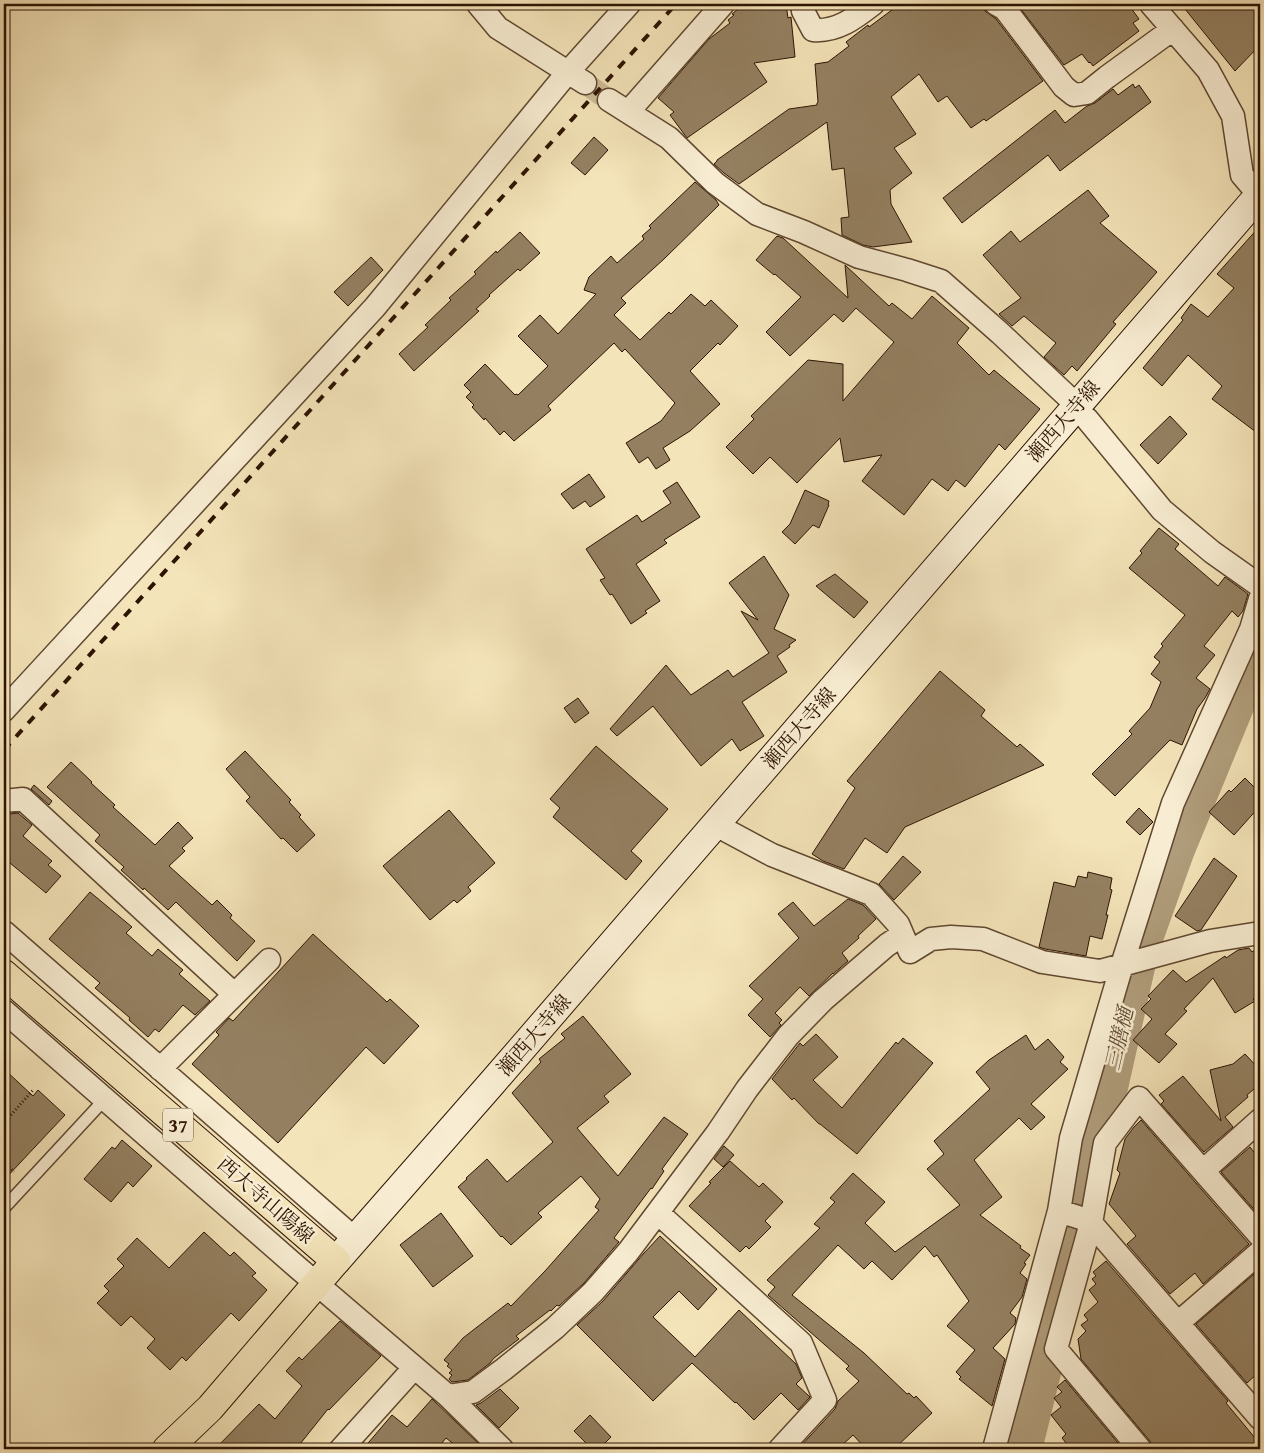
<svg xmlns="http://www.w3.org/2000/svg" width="1264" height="1453" font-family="'Gentium Book Plus','Noto Serif JP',serif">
<rect width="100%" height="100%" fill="#f4e4b9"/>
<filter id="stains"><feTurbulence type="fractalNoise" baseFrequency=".004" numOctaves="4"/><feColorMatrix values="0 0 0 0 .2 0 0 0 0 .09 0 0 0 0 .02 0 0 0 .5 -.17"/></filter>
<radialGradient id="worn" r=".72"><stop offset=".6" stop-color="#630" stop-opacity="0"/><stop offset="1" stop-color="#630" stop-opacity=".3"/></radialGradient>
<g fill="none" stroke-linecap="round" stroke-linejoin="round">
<path stroke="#b09d7b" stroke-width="40" d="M1022,1449L1075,1234L1139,949L1175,849L1260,643"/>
</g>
<path fill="#948061" stroke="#2d1302" d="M744,4H786L788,18L791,17L795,57L754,63L767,82L687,138L670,115L674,112L658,98L709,39L730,23L728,20L734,15L732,14Z
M900,4H983L985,11L996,19L1043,81L986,121L984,119L971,128L947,96L938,102L919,74L891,97L916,134L894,148L912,173L890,190L891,204L912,242L873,247L863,245L842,235L841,218L849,217L844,168L832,170L827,122L739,184L724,173L714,164L717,161V160L789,109L817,105V103L818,102L815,64L828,62L849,46L846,42L868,25L869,27Z
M1017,4H1128L1139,19L1133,23L1139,31L1093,66L1090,62L1089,63L1082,54L1064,65Z
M1181,4H1260V45L1235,71Z
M1133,84L1135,88L1139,85L1151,102L1060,171L1048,155L962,223L943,198L1055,110L1065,123L1087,106L1095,103L1113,89L1118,95Z
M594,137L608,150L585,175L571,163Z
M695,182L716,200L719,205L664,259L621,298L626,303L614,315L640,340L669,312L671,314L691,294L705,306L711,300L738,326L720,345L718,343L690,371L720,404L690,431L663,448L670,460L656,469L648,457L639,463L626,443L661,421L675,403L625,349L622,352L614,343L548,406L551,410L514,441L504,431L500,435L485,418L484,420L472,407L474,405L466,397L471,392L464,385L485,364L515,395L516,394L518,395L548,366L518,336L540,315L558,334L596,294L584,290L589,277L611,256L617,263L644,239L642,236L651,228L649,226Z
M1088,190L1109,216L1100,223L1157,272L1113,322L1116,324L1077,371L1072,366L1064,375L1044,357L1056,343L1024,316L1012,326L999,314L1021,298L983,255L1011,231L1020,242Z
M1260,226V388L1254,397L1260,401V435L1212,399L1222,386L1188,355L1162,386L1143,368L1183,320L1181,318L1191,304L1208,317L1234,288L1217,274Z
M520,232L540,253L520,271L518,269L489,295L490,296L476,309L479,311L414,371L399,354L428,327L425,325L451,300L449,298L476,274L474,272L496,251L497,253Z
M777,236L783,238L848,298L845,265L889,306L892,303L912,319L932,296L969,328L957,343L989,375L994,370L1040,409L1005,450L999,444L965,487L956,480L948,491L932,479L904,515L862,481L882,455L844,462L840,438L797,483L770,457L753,474L726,447L754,419L751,416L808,360L843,364V401L894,342L856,308L843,322L834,314L790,356L766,332L801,297L775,274L774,275L756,260Z
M371,257L383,270L348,306L334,292Z
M1170,416L1187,434L1158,464L1140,445Z
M589,474L605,497L590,507L585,501L573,509L561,494Z
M677,482L700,517L664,540L667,543L636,564L660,601L645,611L647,613L631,624L612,594L610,595L600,580L605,578L586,549L637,515L642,522L671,503L663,491Z
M805,490L829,501L828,505H829L819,528L813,525L795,544L782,532L790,524Z
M1159,528L1179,544L1175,549L1218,586L1225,577L1248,594L1243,611L1238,617L1232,611L1204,646L1215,655L1196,678L1210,689L1205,698L1197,709L1182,745L1170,740L1115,796L1092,774L1132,734L1129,731L1150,708L1161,682L1151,674L1160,662L1154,657L1163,646L1161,644L1185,615L1129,568L1142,553L1140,551Z
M764,556L789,595L774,629L796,640L789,645L790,647L777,656L787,672L742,702L764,736L740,751L732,739L701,766L653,706L617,736L610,729L666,665L691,695L728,670L733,677L769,653L741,611L758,620L729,583Z
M835,574L868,602L854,618L816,586Z
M940,671L985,710L981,716L1017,747L1020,744L1044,765L905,827L887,853L865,838L844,869L823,861L812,854L855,788L847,781Z
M578,698L589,713L575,723L564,708Z
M596,746L668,809L631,851L642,861L626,880L553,817L560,808L550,799Z
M245,751L291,800L289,802L301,815L299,817L315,835L297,852L283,838L281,839L246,801L250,797L226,769Z
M71,762L92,782L91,783L115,805L113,807L155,845L178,822L193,838L182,848L185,851L169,866L212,905L217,900L232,915L230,918L255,941L237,961L176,902L168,910L144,888L143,890L121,870L124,867L95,841L100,835L47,787Z
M1245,778L1260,793V806L1234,835L1209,812L1229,790L1231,792Z
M34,785L52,801L49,805L31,789Z
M1139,808L1153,822L1140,835L1126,822Z
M449,810L495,863L468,887L471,891L457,903L454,900L430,920L383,866Z
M18,813L32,825L23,836L52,861L48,865L61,876L46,893L4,858V859V820L10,814Z
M903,856L921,872L894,900L879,884Z
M1214,858L1237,876L1201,930L1197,931L1175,916Z
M1088,872L1112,878L1110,889L1112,890L1106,915H1108L1102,939L1090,936L1086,956L1045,949L1039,947L1054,882L1075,887L1078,876L1087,878Z
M90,892L132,927L126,933L152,956L158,949L183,970L179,974L210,1001L195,1015L183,1005L159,1032L155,1029L148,1037L129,1020L130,1018L95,988L100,983L49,939Z
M848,899L863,905L876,919L858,936L859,938L842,953L848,961L833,974V973L809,996L800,987L775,1013L782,1020L779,1023L781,1025L770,1037L748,1015L763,999L749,986L799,938L778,914L793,902L814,926Z
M313,934L387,1002L390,999L419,1026L384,1064L366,1047L278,1143L192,1064L219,1035L216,1032L229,1018L233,1021Z
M1260,946V994L1253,999L1255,1001L1235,1013L1213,978L1184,1009L1187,1011L1165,1034L1177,1044L1159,1063L1133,1040L1152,1019L1141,1009L1151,999L1148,996L1173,970L1186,982L1225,956L1226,958L1238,950L1249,948L1252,952Z
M583,1016L631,1074L604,1096L609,1102L577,1128L618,1176L664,1117L688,1134L662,1169L664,1171L652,1189L651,1188L614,1238L619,1242L584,1283L559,1306L557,1305L551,1311L550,1310L516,1336L519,1339L494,1358L490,1363L468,1380L452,1382L449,1379L452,1375L449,1373L452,1370L447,1366L449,1364L444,1360L463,1338L508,1303L511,1306L545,1271L599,1210L595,1207L600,1199L581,1176L538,1213L542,1217L511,1245L502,1236L501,1237L458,1187L467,1179L466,1178L487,1159L507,1182L553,1142L512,1093L541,1062L539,1059L565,1038L561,1034Z
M816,1034L838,1057L813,1080L842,1108L896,1042L898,1044L903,1038L933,1063L857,1154L820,1124H819L794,1098L792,1100L772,1079L800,1043L803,1046Z
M1026,1035L1035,1050L1048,1039L1064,1057L1060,1062L1068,1069L1031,1104L1045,1117L1031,1130L1019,1118L974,1160L1002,1197L980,1215L1021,1246L1020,1248L1030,1255L1024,1263L1026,1264L1020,1273L1027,1279L1022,1297L1010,1313L1016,1318L1015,1324L993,1348L1005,1359L992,1406L959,1379L961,1377L956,1372L975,1350L947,1326L969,1301L937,1255L934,1257L925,1246L892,1280L872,1261L864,1269L838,1245L792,1295L864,1353L907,1394L909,1393L914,1398L916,1396L932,1413L894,1449H866L853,1435L838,1449H798L835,1409L838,1401L859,1381L846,1369L849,1366L768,1295L775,1287L767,1280L820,1228L814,1224L835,1202L830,1198L853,1173L885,1202L865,1223L895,1252L960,1205L927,1169L944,1154L934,1141L990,1089L976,1072L989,1060Z
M1245,1054L1260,1070V1084L1247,1095L1248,1097L1225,1117L1233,1127L1204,1152L1161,1104L1164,1101L1159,1095L1183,1076L1221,1121L1210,1070L1233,1064Z
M4,1069L33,1096L38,1090L65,1115L4,1180Z
M1141,1120L1249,1244L1203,1284L1195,1273L1170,1294L1127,1244L1136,1236L1109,1204L1120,1173L1117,1170L1125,1139L1134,1127Z
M122,1140L152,1166L133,1187L128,1182L111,1202L84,1179L112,1147L115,1149Z
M724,1146L734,1155L723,1167L714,1159Z
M1250,1147L1260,1160V1216L1221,1172Z
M730,1161L759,1187L763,1183L783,1202L765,1221L771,1227L749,1249L746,1246L740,1252L689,1206L711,1183L709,1182Z
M441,1213L473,1256L433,1287L400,1245Z
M204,1232L230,1256L234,1252L256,1273L252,1276L267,1290L239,1321L231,1313L186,1361L182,1357L170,1370L147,1348L155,1339L131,1316L121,1326L97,1303L109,1291L104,1286L124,1266L117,1259L137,1238L169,1268Z
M660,1236L717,1289L698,1310L679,1291L653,1317L695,1357L739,1310L796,1364L802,1378L796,1384L810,1397L798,1410L781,1393L754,1420L736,1402L735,1403L692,1363L653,1401L577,1325L603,1301L644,1253Z
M1106,1261L1228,1401L1226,1403L1260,1444V1449H1153L1150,1441L1081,1359L1078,1339L1086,1331L1081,1325L1088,1320L1084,1315L1098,1302L1089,1290L1096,1284L1092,1279L1096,1276L1093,1272Z
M1260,1269V1311L1254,1316L1260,1323V1371L1247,1383L1196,1324Z
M340,1321L381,1356L329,1410L328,1409L296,1449H215L259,1404L275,1419L302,1386L286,1371L299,1357L302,1360Z
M1065,1380L1123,1449H1071L1062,1438L1066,1434L1051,1415L1061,1407L1054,1398L1062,1392L1057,1387Z
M500,1389L519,1408L499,1428L476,1405L481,1403Z
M432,1399L481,1446L478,1449H460L446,1438L437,1449H363L392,1415L407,1427Z
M590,1415L611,1437L599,1449H592L574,1431Z"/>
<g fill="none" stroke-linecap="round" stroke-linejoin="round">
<path stroke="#ccba94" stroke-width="22" stroke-dasharray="22 11" stroke-linecap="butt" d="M585,83L609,100"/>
<defs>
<path id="service" d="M4,1208L105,1099"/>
<path id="minor" d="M478,4L498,28L585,83
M802,4L803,11L813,30C837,32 855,18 873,4
M996,4L1005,9L1064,87L1074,95L1087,93L1107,77L1173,29
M1151,4L1208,70L1233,116L1242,175L1259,195
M609,100L669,138L715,183L757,214L804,232L859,257L907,270L941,281L1000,333L1067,396
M629,111L723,4
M1087,419L1162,510L1212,552L1260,586
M4,710L375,307L568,72L629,4
M4,801L23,799L234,994
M716,825L772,855L871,894L898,924L910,952L931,939L951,937L983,939L1042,962L1100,971L1210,941L1260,933
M4,932L355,1239
M4,1011L297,1267L448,1396L502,1449
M160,1069L269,960
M1203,1171L1260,1120
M1059,1211L1084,1219L1091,1223L1260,1418
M658,1213L801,1343L825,1400L780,1449
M1178,1323L1260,1252
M448,1396L473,1392L504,1369L555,1328L593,1292L628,1252L718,1132L747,1089L788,1036L823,1000L887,945L902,935
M341,1449L414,1368
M994,1449L1059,1211L1071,1138L1122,965L1173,803L1251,629L1260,599
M1140,1449L1056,1349L1091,1223L1105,1143L1139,1098L1260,1236"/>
<path id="secondary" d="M336,1261L492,1083L1260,194"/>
<path id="primary" d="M4,974L336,1261L210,1408L167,1449"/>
</defs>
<use href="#service" stroke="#5f4730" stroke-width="14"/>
<use href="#minor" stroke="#5f4730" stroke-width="25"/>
<use href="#secondary" stroke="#2d1302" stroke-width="30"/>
<use href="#primary" stroke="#2d1302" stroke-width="30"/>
<path stroke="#2d1302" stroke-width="3" stroke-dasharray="1 2.5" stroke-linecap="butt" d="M4,1123L33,1090
M4,1162L14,1172"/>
<use href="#service" stroke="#f8edd2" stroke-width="11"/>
<use href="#minor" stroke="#f8edd2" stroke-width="22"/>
<use href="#secondary" stroke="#f8edd2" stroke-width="28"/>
<use href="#primary" stroke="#f4e4b9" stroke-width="28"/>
<path stroke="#2d1302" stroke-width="4" stroke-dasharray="9 9" stroke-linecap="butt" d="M4,750L676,4"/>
</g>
<g text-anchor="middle" stroke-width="5" stroke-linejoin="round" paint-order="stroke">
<rect fill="#f8edd2" stroke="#6a5440" stroke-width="1" x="163" y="1108.5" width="30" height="33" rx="4"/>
<g font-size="19" font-weight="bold" fill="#2d1302">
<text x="178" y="1132">37</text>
</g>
<g font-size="20" fill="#2d1302" stroke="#f8edd2">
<text transform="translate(1063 421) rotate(-49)" y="7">瀬西大寺線</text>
<text transform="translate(799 728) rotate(-49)" y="7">瀬西大寺線</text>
<text transform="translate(534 1035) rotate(-49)" y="7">瀬西大寺線</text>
<text transform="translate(266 1200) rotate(41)" y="7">西大寺山陽線</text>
</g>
<g font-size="21" font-style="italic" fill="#614a32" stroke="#f8edd2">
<text transform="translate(1119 1039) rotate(-77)" y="7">三膳樋</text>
</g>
</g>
<rect width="1264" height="1453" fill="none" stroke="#f4e4b9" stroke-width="20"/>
<rect x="5" y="5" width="1254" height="1443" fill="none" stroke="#2d1302" stroke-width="2.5"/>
<rect x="10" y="10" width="1244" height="1433" fill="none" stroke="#2d1302"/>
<rect width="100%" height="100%" filter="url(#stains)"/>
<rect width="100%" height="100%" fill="url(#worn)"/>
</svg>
